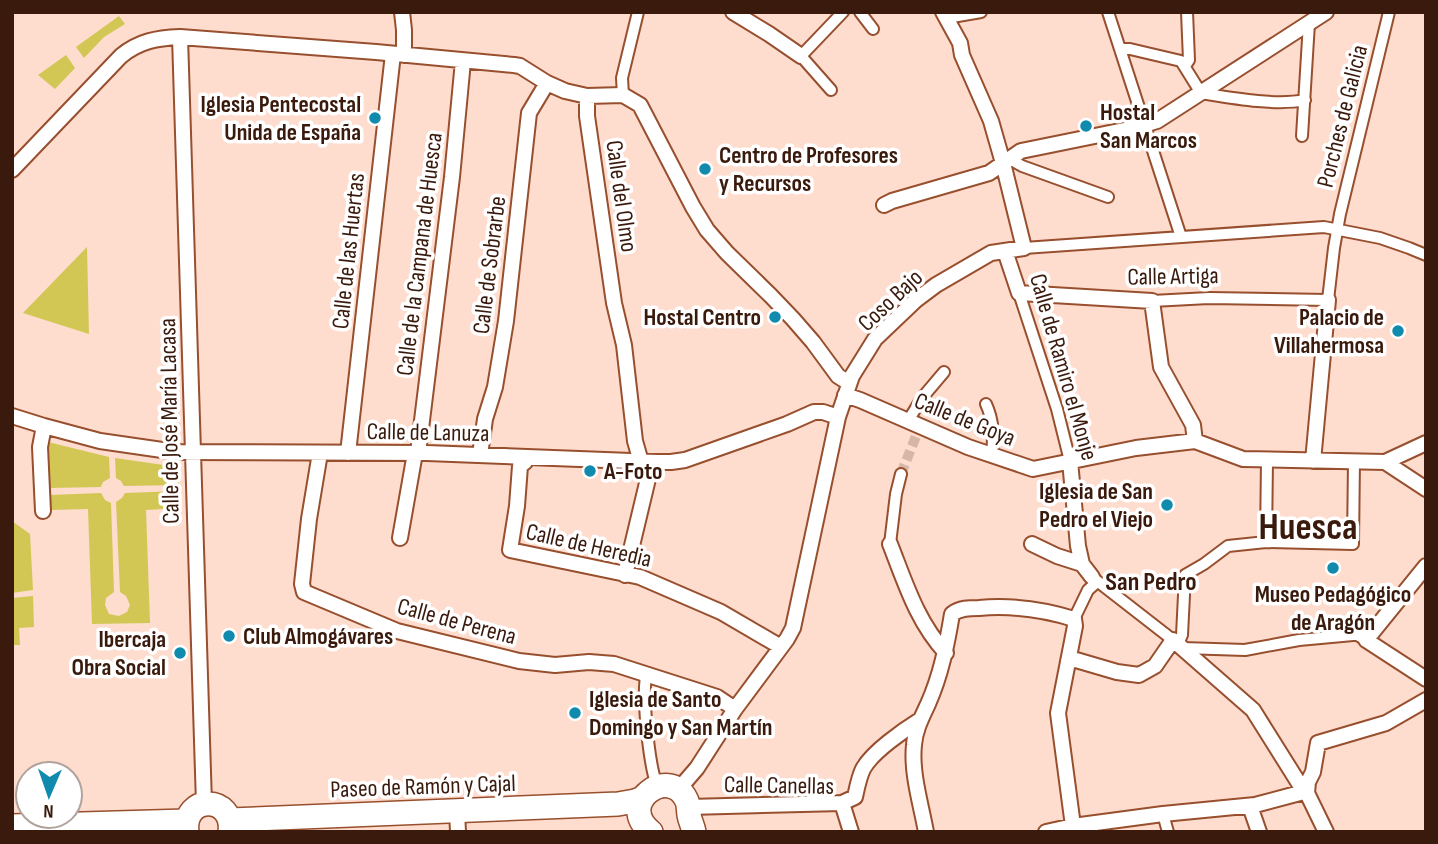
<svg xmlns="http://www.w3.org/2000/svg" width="1438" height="844" font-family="'Sofia Sans Condensed',sans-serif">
<rect width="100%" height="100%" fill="#fedcce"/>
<path fill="#d2c755" d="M119,16L125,24L104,37L84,58L76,47Z
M66,55L75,68L55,89L38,75Z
M87,247L89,334L23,313Z
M48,442L109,457L110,478L103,482L101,487L50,488Z
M115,458L178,467L179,485L124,486L121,481L116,478Z
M180,491V508L146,510L150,623L92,624L88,509L51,510L50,495L101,493L105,500L111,503L114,592L106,598L105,605L109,614L119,616L127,612L130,605L126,596L120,592L116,502L122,498L125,493Z
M12,521L30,534L33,590L12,593Z
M33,596L34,627L19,628L20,645H12V598Z"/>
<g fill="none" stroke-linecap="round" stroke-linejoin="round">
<path stroke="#d7b5a7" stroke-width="10" stroke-dasharray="10 5" stroke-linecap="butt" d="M901,474L920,426"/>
<defs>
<path id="pedestrian" d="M860,12L873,29
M1108,12L1181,237
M947,20L952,17L981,12
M1120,49H1130L1181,61L1201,93C1232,98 1275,106 1305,100
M1185,66L1189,60L1187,12
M831,90L801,56L843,12
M623,95L622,78L638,12
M1302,136L1309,23
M1010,159L1022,166L1108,197
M1024,248L1324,227L1380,238L1409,248L1426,255
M1019,293L1057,409L1070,461
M1152,301L1209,298L1328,300L1334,248L1340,214L1389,12
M986,404C993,419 995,439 991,456
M908,421L922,398L944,372
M1267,460L1266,542L1353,544L1354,461
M890,544L896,494L901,474
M1092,577L1173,640
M1074,619L1088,590L1097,582
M1178,644L1182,635L1185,575L1204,564L1228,546L1266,542
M1183,648L1245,650L1299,640L1353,635H1357L1366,640
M647,673C641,692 649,756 654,776
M1163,814L1168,832"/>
<path id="minor" d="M402,12L404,30V55
M733,12L769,34L801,56
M180,37L204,804
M587,96V116L614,303L624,345L635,441L641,462
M12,170L121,56C139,41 157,38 180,37L376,52L514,65L520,66L547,83L565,91L587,96L623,95L640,105L693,207L707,230L727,253L771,296L793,319L813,342L838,376L849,383
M884,205L892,201L989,173L1021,151L1134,128L1157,121L1326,12
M1005,251L1019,293L1152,301L1161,367L1193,425L1195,441
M845,395L860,400L968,447L1033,469L1136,448L1195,441L1243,459L1385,462L1426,489
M12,416L44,426L100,441L176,452L427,453L657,462H671L685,460L787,424L814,412H823L838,417
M320,453L309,519L302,584L304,592L397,631L519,661L555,665L589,662L614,664L717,697L735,709
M348,453L393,54
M418,453L452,177L463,61
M480,455L485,419L495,387L506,321L529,113L547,83
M526,457L525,462L520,466L517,506L510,550L640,577L721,612L781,647
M1070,461L1078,546L1082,564L1092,577
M1313,461L1328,300
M1385,462L1426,443
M43,511L40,447L44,426
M400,538L415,453
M890,544C905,582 917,622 946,653
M1032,544L1057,556L1082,564
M1426,566L1366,640L1426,679
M625,575L652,462
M678,790L697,768L735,709L787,639L793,628L838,417L852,376L875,339L916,300L936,285L991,253L1024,248L1003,163L991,121L962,55L960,43L943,12
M842,803L851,832
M1250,806L1259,832
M689,807L842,803L855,797C857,788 859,777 863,769C872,752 904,730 920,720
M457,811L458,832
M926,832C921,804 911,773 914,745C915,730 922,717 928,704C941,675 947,644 952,614C960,608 969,608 979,608C1013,605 1042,609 1074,619L1075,626L1058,713L1073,826
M1046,832L1073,826L1163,814L1255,805L1300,793V785L1253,710L1173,640L1155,666L1139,675L1117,672L1076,660L1068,661
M1326,832L1307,793L1308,782L1313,772L1318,743L1386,723L1426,700"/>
<path id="primary" d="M230,820L618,804L635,801L643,798
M12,826L186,821
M187,832C182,794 235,795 230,832
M651,832C615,803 669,765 686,799C689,804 688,809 689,815C690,821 693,826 694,832"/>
</defs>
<use href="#pedestrian" stroke="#974f2e" stroke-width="14"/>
<use href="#minor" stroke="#974f2e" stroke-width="18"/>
<use href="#primary" stroke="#974f2e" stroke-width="26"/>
<use href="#pedestrian" stroke="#fff" stroke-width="10"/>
<use href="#minor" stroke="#fff" stroke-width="14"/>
<use href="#primary" stroke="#fff" stroke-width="23"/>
</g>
<g fill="#108aad" stroke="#fff" stroke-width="2.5">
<circle cx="375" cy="118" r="7"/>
<circle cx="1086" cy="126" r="7"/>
<circle cx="705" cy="169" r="7"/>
<circle cx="775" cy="317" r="7"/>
<circle cx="1398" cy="331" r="7"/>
<circle cx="590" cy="471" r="7"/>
<circle cx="1167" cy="505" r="7"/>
<circle cx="1333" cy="568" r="7"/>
<circle cx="229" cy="636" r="7"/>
<circle cx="180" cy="653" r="7"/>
<circle cx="575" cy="713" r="7"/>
</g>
<g text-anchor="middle" stroke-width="7" stroke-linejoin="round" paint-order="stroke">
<g font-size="24" font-weight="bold" fill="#391a0c" stroke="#fff" text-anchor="end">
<text x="361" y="112">Iglesia Pentecostal<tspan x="361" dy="28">Unida de España</tspan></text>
<text x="1100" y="120" text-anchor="start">Hostal<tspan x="1100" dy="28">San Marcos</tspan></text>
<text x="719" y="163" text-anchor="start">Centro de Profesores<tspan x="719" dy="28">y Recursos</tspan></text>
<text x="761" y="325">Hostal Centro</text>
<text x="1384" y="325">Palacio de<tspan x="1384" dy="28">Villahermosa</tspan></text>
<text x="604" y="479" text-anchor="start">A-Foto</text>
<text x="1153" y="499">Iglesia de San<tspan x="1153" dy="28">Pedro el Viejo</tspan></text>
<text x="1333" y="602" text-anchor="middle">Museo Pedagógico<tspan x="1333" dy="28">de Aragón</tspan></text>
<text x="243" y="644" text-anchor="start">Club Almogávares</text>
<text x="166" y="647">Ibercaja<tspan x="166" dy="28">Obra Social</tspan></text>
<text x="589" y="707" text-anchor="start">Iglesia de Santo<tspan x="589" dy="28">Domingo y San Martín</tspan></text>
</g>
<g font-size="24" fill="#391a0c" stroke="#fff">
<text transform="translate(1342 116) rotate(-76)" y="8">Porches de Galicia</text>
<text transform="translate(622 196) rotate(82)" y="8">Calle del Olmo</text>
<text transform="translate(348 251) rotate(-84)" y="8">Calle de las Huertas</text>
<text transform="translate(419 254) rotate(-83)" y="8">Calle de la Campana de Huesca</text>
<text transform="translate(489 265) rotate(-83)" y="8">Calle de Sobrarbe</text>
<text transform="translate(1173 276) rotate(-1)" y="8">Calle Artiga</text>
<text transform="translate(890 300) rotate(-43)" y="8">Coso Bajo</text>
<text transform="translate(1064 367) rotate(74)" y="8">Calle de Ramiro el Monje</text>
<text transform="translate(965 419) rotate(22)" y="8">Calle de Goya</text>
<text transform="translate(169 421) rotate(-91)" y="8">Calle de José María Lacasa</text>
<text transform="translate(428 432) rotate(1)" y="8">Calle de Lanuza</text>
<text transform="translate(589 545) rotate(13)" y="8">Calle de Heredia</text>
<text transform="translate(457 621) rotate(15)" y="8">Calle de Perena</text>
<text transform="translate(779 785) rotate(1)" y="8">Calle Canellas</text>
<text transform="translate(423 786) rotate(-2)" y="8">Paseo de Ramón y Cajal</text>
</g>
<g font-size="26" font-weight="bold" fill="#391a0c" stroke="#fff">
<text x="1151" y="590">San Pedro</text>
</g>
<g font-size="38" font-weight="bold" fill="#391a0c" stroke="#fff">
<text x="1308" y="539">Huesca</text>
</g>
</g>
<rect width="1438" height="844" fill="none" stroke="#391a0c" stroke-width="28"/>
<g transform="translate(49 795) rotate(182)"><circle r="33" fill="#ffffff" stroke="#b0a39e" stroke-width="2"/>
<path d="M0-5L12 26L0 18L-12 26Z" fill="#108aad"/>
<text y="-10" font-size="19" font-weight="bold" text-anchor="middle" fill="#391a0c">N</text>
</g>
</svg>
